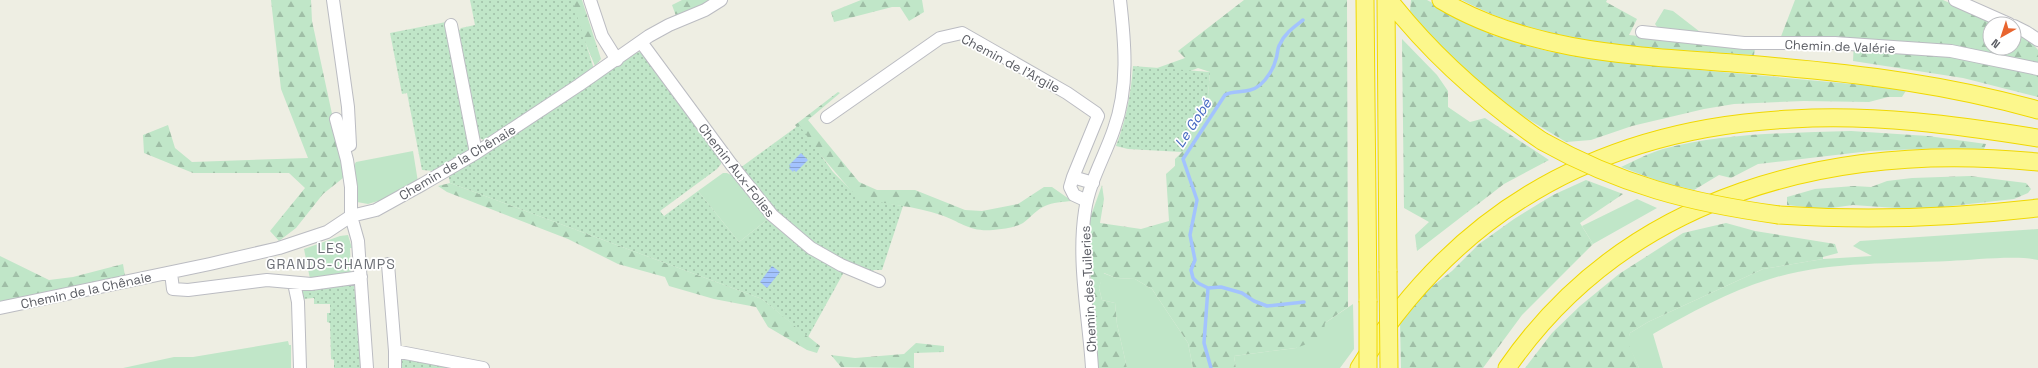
<svg xmlns="http://www.w3.org/2000/svg" width="2038" height="368" font-family="'Space Grotesk',sans-serif">
<defs>
<pattern id="forest-firs" width="22" height="20" patternUnits="userSpaceOnUse"><rect width="22" height="20" fill="#c0e6c8"/><path d="M5 1l3.5 6h-7zM16 11l3.5 6h-7z" fill="#9fbea6"/></pattern>
<pattern id="park-dots" width="8" height="8" patternUnits="userSpaceOnUse"><rect width="8" height="8" fill="#c0e6c8"/><path d="M2 2h.1M6 6h.1" fill="none" stroke="#9fbea6" stroke-width="1.8" stroke-linecap="round"/></pattern>
<pattern id="water-rules" width="6" height="5" patternUnits="userSpaceOnUse"><rect width="6" height="5" fill="#a3c3fe"/><path d="M0 2.5h6" fill="none" stroke="#88a2d1"/></pattern>
</defs>
<rect width="100%" height="100%" fill="#eeeee3"/>
<path fill="#c0e6c8" d="M1664,9L1673,11L1704,35L1658,28L1655,24Z
M413,151L418,182L380,203L378,201L368,204L357,202L353,167L356,162Z
M723,173H727L733,176L768,219L739,242L698,191Z
M1637,199L1657,208L1593,244L1582,226Z
M2038,229V260C2018,255 1973,260 1950,261C1891,264 1828,261 1770,279C1729,291 1690,313 1653,334L1663,368H1639L1627,342L1630,333L1648,322L1763,269L1823,259L1872,256L1853,246L1860,241Z
M348,235L352,248H350L351,273L310,279L304,249L340,236Z
M1103,273L1116,278L1135,279L1152,289L1188,343L1193,368H1127L1117,324L1115,303L1102,300L1099,288Z
M1353,304L1354,349L1340,368H1236L1234,356L1296,348L1325,323Z
M288,341L289,345H291V368H123L174,357H193Z"/>
<path fill="url(#forest-firs)" d="M271,0H311L312,21L343,165V178L323,194L296,228L279,241L270,231L305,188L289,173H193L144,153L143,135L168,125L175,148L192,162L308,158L281,89Z
M560,0H582L601,59L595,66L581,32Z
M682,0H712L703,6L676,16L672,5Z
M861,0H922L924,12L909,21L900,7H892L834,22L831,12Z
M1244,0H1347L1348,307L1325,323L1323,338L1296,348L1234,356L1236,368H1193L1188,343L1152,289L1135,279L1116,278L1104,273L1099,288L1102,300L1115,303L1117,324L1127,368H1098L1090,269L1089,221L1102,185L1104,199L1100,223L1141,229L1169,221L1166,174L1175,166V159L1182,152L1197,122L1207,109L1210,72L1198,68L1164,81L1146,72L1185,58L1178,51Z
M1411,0H1427L1492,35L1547,51L1597,59L1656,66L1907,89L1902,97H1888L1869,102L1804,101L1734,104L1704,109L1632,126L1591,140L1566,142L1516,112L1487,89L1433,40L1410,11Z
M1462,0H1607L1606,2L1637,19L1629,35L1755,49L1754,55C1658,48 1549,47 1462,0Z
M1795,0H1943L1997,24H1990V48H2014V32L2031,42L2038,50V97L1963,78L1853,61L1854,40L1780,39Z
M1402,39L1437,75L1448,91V107L1470,122L1485,118L1549,160L1504,184L1417,251L1415,235L1429,222L1404,208Z
M838,92L840,93L808,120L859,182L877,190H915L965,210L982,211L1018,204L1044,187H1052L1072,201C1062,202 1053,202 1045,206C1037,209 1030,218 1023,223C1014,228 1003,229 993,230C969,232 961,222 941,215C915,206 886,204 859,200L795,125Z
M1851,131L1928,136L1986,144L1984,149L1946,148L1870,151L1758,164L1731,178L1719,175L1694,190L1664,183L1621,167C1634,161 1649,153 1663,149C1723,133 1789,133 1851,131Z
M1970,176L2026,183L2031,189L2028,193L2014,199L1933,208H1896L1853,205L1824,209L1787,205V197L1815,189L1854,186L1871,187L1887,181L1912,178Z
M1586,180L1623,194L1580,223L1593,244L1522,315L1483,368H1401L1400,322L1417,298L1452,271L1479,244L1514,219L1553,195Z
M450,183L762,299L820,346L817,353L807,350L768,327L756,307L714,299L669,286L665,277L618,264L568,239L447,192L438,186Z
M1726,223L1755,231L1835,244L1838,253L1823,257V259L1763,269L1648,322L1630,333L1628,342L1639,368H1525L1552,333L1580,306L1619,274L1683,233Z
M0,256L49,280L73,277L123,264L125,276L0,302Z
M916,343L944,346V352L914,353V368L841,367L831,355L855,358L904,354Z"/>
<path fill="url(#park-dots)" d="M470,0H572L594,69L486,141L477,137L457,33L461,28L475,25Z
M446,22L470,151L434,171L422,170L407,93L402,94L390,33Z
M640,52L645,56L721,159V164L717,169L660,211L664,216L698,191L739,242L768,219L801,247L844,272L808,337L762,299L450,183L448,174C512,136 574,97 634,53Z
M1133,66L1210,72L1207,109L1197,122L1182,152L1128,149L1116,146C1126,120 1131,94 1133,66Z
M799,125L833,172L860,199L903,206L882,270H874L870,274C836,258 800,239 775,212C762,198 751,183 740,168Z
M354,282L361,368H334V360L331,359L330,323L327,322V313H330V304H314V298L303,299L301,291Z
M403,359H406L457,368H400L401,362Z"/>
<path fill="url(#water-rules)" d="M801,153L808,160L796,172L794,170L793,172L789,168L791,166L789,165Z
M772,266L780,272L767,288L760,282Z"/>
<g fill="none" stroke-linecap="round" stroke-linejoin="round">
<path stroke="#a3c3fe" stroke-width="3.5" d="M1303,20C1294,27 1285,33 1280,44C1277,48 1278,54 1276,59C1274,68 1267,79 1260,85C1248,95 1234,89 1225,95L1183,159L1197,200L1190,235L1195,260L1191,270L1193,278L1198,283L1208,288L1221,287L1242,293L1254,301L1267,306L1304,302
M1208,288L1204,343L1211,368"/>
<defs>
<path id="minor" d="M333,0L348,107L350,145L344,148
M590,0L602,36L617,60
M1955,0L2009,24
M451,25L476,153
M2014,26L2026,32L2038,40
M1642,32L1744,43H1835L1951,51L2038,69
M641,42L731,164L772,215L811,248L841,265L879,281
M827,117L940,38L962,33L1067,93L1096,113L1098,116L1073,177
M336,119L347,160L351,187V216L358,241L367,368
M1087,201L1074,195L1070,187L1073,177L1093,183
M388,264L395,351L483,368
M171,273L173,289L188,290L267,280L311,284L361,277
M294,283L298,302L300,368
M0,308L210,264L279,248L327,232L351,216L376,210L423,184L476,153L579,85L649,36L669,25L705,10L721,0
M395,351V368
M1092,368C1089,317 1077,262 1085,211C1089,182 1105,156 1114,129C1129,87 1125,43 1120,0"/>
<path id="highway" d="M1365,0L1368,301
M1386,0L1388,271
M1389,0C1432,55 1484,101 1542,141
M1441,0C1538,58 1659,56 1769,66C1862,74 1948,85 2038,110
M1779,215C1866,221 1951,218 2038,208
M1359,368C1458,207 1604,128 1792,119C1874,114 1957,125 2038,138
M1507,368C1629,192 1835,142 2038,162"/>
</defs>
<use href="#minor" stroke="#bbbcc2" stroke-width="14"/>
<use href="#highway" stroke="#f0d801" stroke-width="19"/>
<use href="#minor" stroke="#fff" stroke-width="12"/>
<use href="#highway" stroke="#fcf78c" stroke-width="17"/>
<defs>
<path id="highway-bridge" d="M1542,141C1620,185 1691,203 1779,215
M1388,271L1389,368
M1368,301V368"/>
</defs>
<use href="#highway-bridge" stroke="#f0d801" stroke-width="19" stroke-linecap="butt"/>
<use href="#highway-bridge" stroke="#fcf78c" stroke-width="17"/>
</g>
<g text-anchor="middle" stroke-width="3.5" stroke-linejoin="round" paint-order="stroke">
<g font-size="13" fill="#5b5d64" stroke="#fff">
<text transform="translate(1840 46) rotate(2)" y="5">Chemin de Valérie</text>
<text transform="translate(1011 63) rotate(28)" y="5">Chemin de l'Argile</text>
<text transform="translate(457 162) rotate(-31)" y="5">Chemin de la Chênaie</text>
<text transform="translate(737 170) rotate(52)" y="5">Chemin Aux-Folies</text>
<text transform="translate(1088 289) rotate(-93)" y="5">Chemin des Tuileries</text>
<text transform="translate(86 290) rotate(-12)" y="5">Chemin de la Chênaie</text>
</g>
<g font-size="14" font-style="italic" fill="#4568c2" stroke="#fff">
<text transform="translate(1193 123) rotate(-57)" y="5">Le Gobé</text>
</g>
<g font-size="14" letter-spacing="1" fill="#6c6f76" stroke="#fff">
<text x="331" y="253">LES<tspan x="331" dy="16">GRANDS-CHAMPS</tspan></text>
</g>
</g>
<g transform="translate(2002 36) rotate(219)"><circle r="19" fill="#ffffff" stroke="#bdbec1"/>
<path d="M0-3L7 15L0 10L-7 15Z" fill="#e8652f"/>
<text y="-6" font-size="11" font-weight="bold" text-anchor="middle" fill="#5b5d64">N</text>
</g>
</svg>
